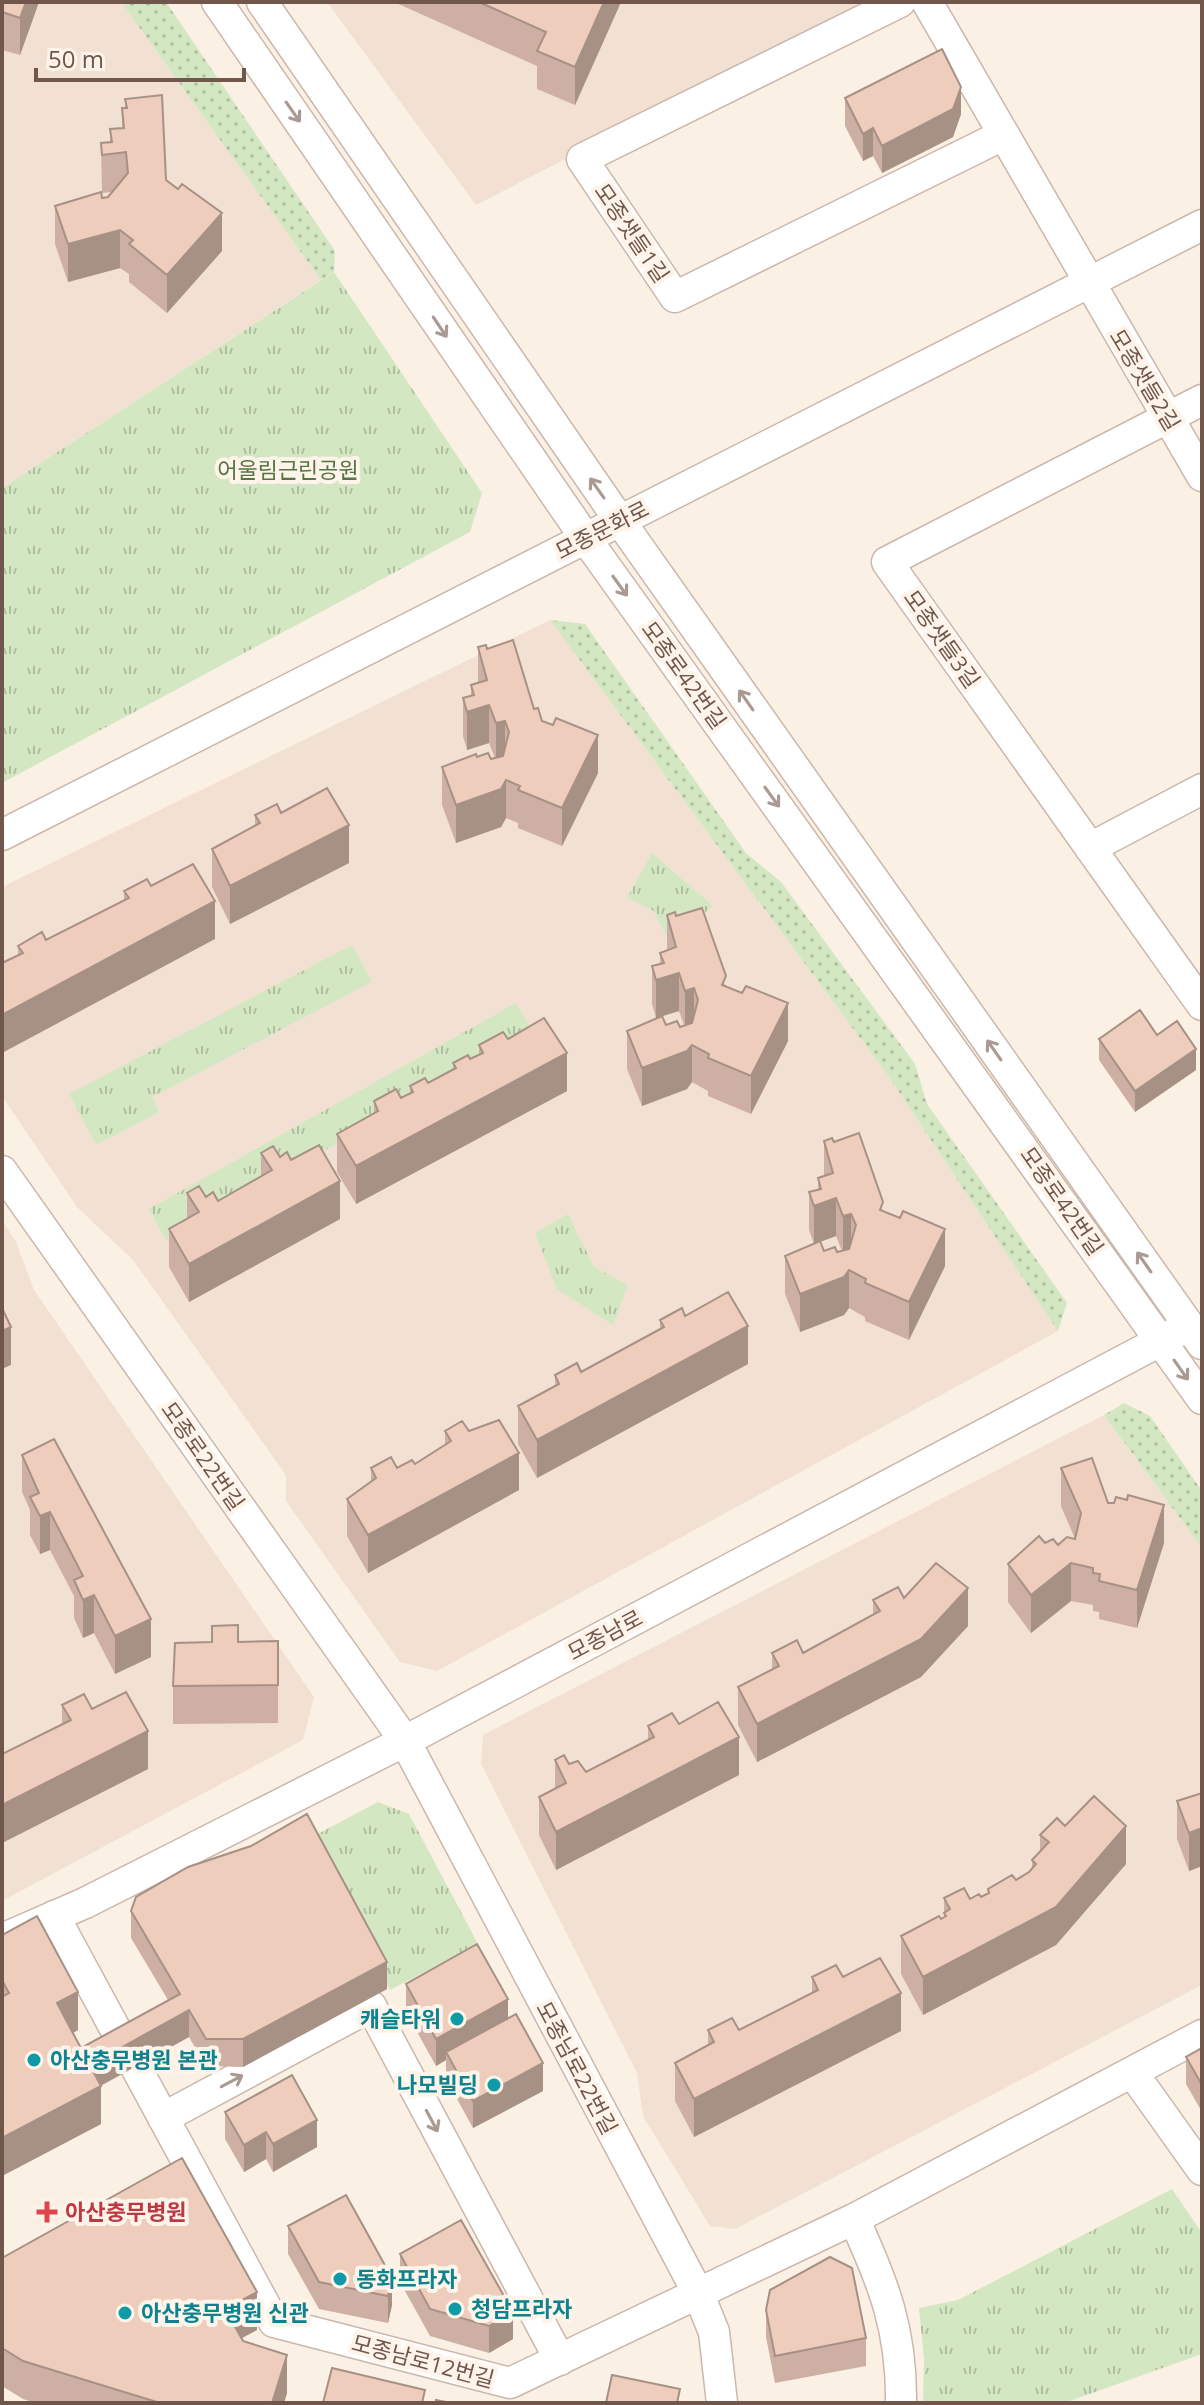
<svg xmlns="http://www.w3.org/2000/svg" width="1204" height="2405" font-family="'Open Sans','Noto Sans KR',sans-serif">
<defs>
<pattern id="grass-dots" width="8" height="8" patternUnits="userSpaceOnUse" patternTransform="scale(2)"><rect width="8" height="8" fill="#d4e7c3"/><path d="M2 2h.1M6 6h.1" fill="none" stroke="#b0bea0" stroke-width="1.8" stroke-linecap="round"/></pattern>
<pattern id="park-tufts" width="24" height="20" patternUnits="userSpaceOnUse" patternTransform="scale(2)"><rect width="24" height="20" fill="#d4e7c3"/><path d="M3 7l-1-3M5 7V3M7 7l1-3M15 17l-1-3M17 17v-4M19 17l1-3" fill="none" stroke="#b0bea0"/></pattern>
</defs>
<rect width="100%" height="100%" fill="#faf0e3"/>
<path fill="#f2e1d2" d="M2,2H121L321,280L2,488Z
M327,2H872L476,205Z
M550,620L889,1077L1058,1331L437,1671L400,1662L286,1501V1475L133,1260L77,1207L2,1096V887Z
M2,1220L15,1240L34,1290L314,1697L303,1740L2,1901Z
M1104,1415L1202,1548V1985L735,2229L710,2226L643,2116L637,2073L481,1764L483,1735Z"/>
<path fill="url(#grass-dots)" d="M121,2H166L335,251L334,272L321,280Z
M550,620L585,624L746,853L781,882L915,1064L927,1104L1067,1303L1058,1331L889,1077Z
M1124,1403L1150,1416L1202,1491V1548L1104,1415Z"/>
<path fill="url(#park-tufts)" d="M334,272L482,493L470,532L2,783V488Z
M652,853L713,906L669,941L654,911L627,898Z
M352,945L372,982L152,1097L159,1112L96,1145L69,1094Z
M516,1003L533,1033L166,1240L149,1209Z
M568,1214L594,1267L628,1285L613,1325L557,1289L535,1233Z
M378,1802L409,1814L478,1944L390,1990L310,1838Z
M1172,2189L1202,2233V2354L1064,2403H923L924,2359L919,2308L958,2300Z"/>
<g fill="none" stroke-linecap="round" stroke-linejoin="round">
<defs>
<path id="minor" d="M217,2L586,539L1202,1399
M262,2L620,521L1202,1344
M900,2L582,159L675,297L1003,135
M927,2L1202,476
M1202,400L887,562L1202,1005
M2,835L1202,225
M1090,848L1202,789
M2,1171L405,1741L699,2295L714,2332L722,2403
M54,1916L274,2322L510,2383L854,2219C884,2284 902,2331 901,2403
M2,1939L85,1903L405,1741L1179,1331
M1132,2072L1202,2170
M163,2118L371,2006L560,2360
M854,2219L1202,2035"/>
</defs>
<use href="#minor" stroke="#cbb7ab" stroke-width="33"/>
<use href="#minor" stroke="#fff" stroke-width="30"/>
</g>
<path fill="#cdb0a3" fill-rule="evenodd" d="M2,2H39L20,55L2,50Z
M394,2H621L575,105L537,89V66Z
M845,98L961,114L953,137L882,173L873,156L863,161L845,126Z
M125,99L166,180L222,251L167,313L129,282V274L120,268L68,282L55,244V206L102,198L108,197L112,192L102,193L101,143L110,142V129L122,128V108H125Z
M478,647L487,649L542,721L598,773L562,846L518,828V823L506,818L501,827L456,843L442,805V767L477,757L491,759L495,758L489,743L467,750L463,736V698L471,696V685L478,683Z
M281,813L349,863L230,924L212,887V849L255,826V815Z
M151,886L215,939L18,955V946L46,940L124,900V891Z
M667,915L676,916L726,986L788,1041L751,1114L708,1096V1091L692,1082L687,1089L642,1106L627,1069V1031L656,1018L652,1004V966L660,964V953L667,951ZM679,1011L684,1025L680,1027L666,1025L662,1016Z
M1157,1035L1196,1070L1135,1112L1099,1060V1039Z
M508,1039L567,1091L356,1204L337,1172V1134L374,1113V1101L401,1098L410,1094V1086L428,1083L453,1069V1063L470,1059L479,1055V1045Z
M824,1141L834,1142L883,1211L945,1266L909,1340L865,1321V1317L849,1308L844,1315L800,1332L785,1294V1256L814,1244L809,1230V1192L818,1189V1178L824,1176ZM836,1236L842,1251L837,1252L824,1251L820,1242Z
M261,1153L291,1160L340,1219L189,1302L169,1267V1229L187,1218V1193L206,1197L218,1201L261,1177Z
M685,1316L748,1364L537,1478L518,1444V1406L555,1386V1375L581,1372L660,1329V1320Z
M445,1431L519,1490L368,1573L347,1536V1499L371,1482V1468H397L415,1464L445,1445Z
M22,1455L151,1657L115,1674L94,1633L83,1638L74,1618V1596L50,1550L40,1554L30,1535V1510L22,1492Z
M1061,1468L1164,1543L1137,1628L1099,1619V1612L1093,1611V1605L1071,1601L1031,1633L1008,1602V1564L1045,1543L1058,1545L1075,1539L1061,1506Z
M904,1598L968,1626L921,1677L757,1762L738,1725V1687L772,1670V1653H803L873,1615V1600Z
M278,1641V1723L173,1724V1686Z
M62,1705L92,1709L148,1769L2,1843V1754L62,1724Z
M679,1724L739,1775L556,1870L539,1835V1797L555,1789V1760L569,1764L586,1772L648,1740V1726Z
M1202,1793V1866L1189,1871L1177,1839V1801Z
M1065,1826L1126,1864L1056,1945L923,2015L901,1974V1936L944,1917V1898L970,1899L981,1897L988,1894V1889L1016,1880L1029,1872L1032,1869V1860L1040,1852V1835Z
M131,1911L387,1989L243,2067L206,2066L189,2037L101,2086V2124L2,2176V1935L78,2030L73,2033L81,2048L168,2000L131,1938Z
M812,1977H843L901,2031L694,2137L675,2101V2063L708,2046V2030H739L812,1993Z
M406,1984L508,2019L543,2091L473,2128L446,2079V2060L436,2066L406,2012Z
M1202,2048V2112L1186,2084V2057Z
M225,2112L317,2147L273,2172L266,2159L244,2172L225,2139Z
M346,2195L392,2305L388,2323L319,2309L288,2254V2226Z
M400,2254L513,2339L489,2353L430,2336L400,2282Z
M2,2258L257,2330L242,2338L287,2393L284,2403H35L23,2399L2,2386Z
M766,2310L866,2338V2366L775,2383L766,2337Z"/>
<path fill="#a79084" d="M26,2H39L20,55V18Z
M604,2H621L575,105V67Z
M961,87V114L953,137L882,173V146Z
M873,128V156L863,161V134Z
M222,213V251L167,313V275Z
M120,230V268L68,282V244Z
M489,705V743L467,750V712Z
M505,721V759L496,761V723Z
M598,735V773L562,846V808Z
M506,780V818L501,827L456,843V805Z
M349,825V863L230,924V886Z
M215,901V939L2,1053V1015Z
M679,973V1011L656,1018V980Z
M694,988V1026L685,1029V991Z
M788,1003V1041L751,1114V1076Z
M692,1045V1082L687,1089L642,1106V1068Z
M1196,1049V1070L1135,1112V1091Z
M567,1053V1091L356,1204V1166Z
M340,1181V1219L189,1302V1264Z
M836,1198V1236L814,1244V1206Z
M851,1214V1252L843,1254V1216Z
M945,1229V1266L909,1340V1302Z
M849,1270V1308L844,1315L800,1332V1294Z
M748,1326V1364L537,1478V1440Z
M11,1327V1365L2,1369V1331Z
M519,1453V1490L368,1573V1535Z
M1164,1505V1543L1137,1628V1590Z
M50,1512V1550L40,1554V1516Z
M1071,1563V1601L1031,1633V1595Z
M968,1588V1626L921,1677L757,1762V1724Z
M94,1595V1633L83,1638V1600Z
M151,1619V1657L115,1674V1636Z
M148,1731V1769L2,1843V1805Z
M739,1737V1775L556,1870V1832Z
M1126,1826V1864L1056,1945L923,2015V1977Z
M1202,1828V1866L1189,1871V1833Z
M387,1962V1989L243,2067V2039Z
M78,1992V2030L57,2041V2003Z
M901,1993V2031L694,2137V2099Z
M508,1999V2026L446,2052V2060L436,2066V2039Z
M189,2010V2037L94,2089L101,2086V2124L2,2176V2138L85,2067Z
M543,2063V2091L473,2128V2101Z
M317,2120V2147L273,2172V2144Z
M266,2132V2159L244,2172V2145Z
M392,2278V2305L388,2323V2296Z
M257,2292V2330L225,2347V2309Z
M513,2312V2339L489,2353V2326Z
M287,2355V2393L284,2403H272Z"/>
<path fill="#eecdbd" stroke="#a79084" stroke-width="2" d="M2,2H26L20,18L2,12Z
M479,2H604L575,67L537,51L546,32Z
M942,49L961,87L953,109L882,146L873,128L863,134L845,98Z
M162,95L166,180L178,189L182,184L222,213L167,275L129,244L133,240L120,230L68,244L55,206L101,192L102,198L108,197L128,173L126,152L102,155L101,143L112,142L110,129L124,128L122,108H127L125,99Z
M513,640L534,709L538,708L542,721L553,725L556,718L598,735L562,808L518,790L520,786L506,780L501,789L456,805L442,767L476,754L477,757L488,753L491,759L503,756L509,732L505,721L496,723L489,705L467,712L463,698L474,695L471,685L487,680L478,647L486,645L487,649Z
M327,788L349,825L230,886L212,849L260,823L255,815L277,804L281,813Z
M193,864L215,901L2,1015V963L23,953L18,946L42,932L46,940L129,898L124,891L147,879L151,886Z
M702,908L726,976L722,985L742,993L746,986L788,1003L751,1076L708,1058L709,1054L692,1045L687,1051L642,1068L627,1031L662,1016L666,1025L677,1021L680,1027L692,1023L698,1000L694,988L685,991L679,973L656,980L652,966L664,963L660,953L676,947L667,915L675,912L676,916Z
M1140,1010L1157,1035L1177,1021L1196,1049L1135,1091L1099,1039Z
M544,1018L567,1053L356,1166L337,1134L378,1111L374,1101L396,1089L401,1098L413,1092L410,1086L425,1078L428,1083L456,1068L453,1063L468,1055L470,1059L483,1053L479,1045L503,1032L508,1039Z
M859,1133L883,1202L880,1210L900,1218L903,1211L945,1229L909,1302L865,1283L866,1279L849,1270L844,1277L800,1294L785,1256L820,1241L824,1251L835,1247L837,1252L849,1249L856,1225L851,1214L843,1216L836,1198L814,1206L809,1192L821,1189L818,1178L833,1173L824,1141L832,1138L834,1142Z
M319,1145L340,1181L189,1264L169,1229L199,1212L187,1193L199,1186L206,1197L213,1192L218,1201L272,1170L261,1153L273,1146L280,1157L287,1152L291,1160Z
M728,1292L748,1326L537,1440L518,1406L559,1384L555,1375L577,1363L581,1372L664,1327L660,1320L682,1308L685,1316Z
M2,1308L11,1327L2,1331Z
M499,1420L519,1453L368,1535L347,1499L376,1478L371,1468L391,1457L397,1468L412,1460L415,1464L451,1441L445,1431L462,1421L469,1431Z
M54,1439L151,1619L115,1636L94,1595L83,1600L74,1580L83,1576L50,1512L40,1516L30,1497L39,1493L22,1455Z
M1092,1458L1108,1503H1114L1116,1497L1127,1500L1128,1495L1164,1505L1137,1590L1099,1581L1100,1574L1093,1573V1568L1071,1563L1031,1595L1008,1564L1039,1536L1045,1543L1053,1539L1058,1545L1067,1537L1075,1539L1081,1513L1061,1468Z
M936,1563L968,1588L921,1639L757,1724L738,1687L779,1666L772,1653L797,1640L803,1653L880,1611L873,1600L898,1587L904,1598Z
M238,1625V1642L278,1641V1685L173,1686L175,1643L212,1642V1626Z
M126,1692L148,1731L2,1805V1754L71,1720L62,1705L84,1694L92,1709Z
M718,1702L739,1737L556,1832L539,1797L566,1783L555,1760L564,1755L569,1764L578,1761L586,1772L654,1737L648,1726L672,1713L679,1724Z
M1202,1793V1828L1189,1833L1177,1801Z
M1094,1796L1126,1826L1056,1907L923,1977L901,1936L939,1916L941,1919L946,1916L944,1913L950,1909L944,1898L964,1888L970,1899L979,1894L981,1897L989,1893L988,1889L1012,1875L1016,1880L1029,1872L1036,1864L1032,1860L1049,1842L1040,1835L1057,1818L1065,1826Z
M307,1814L387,1962L243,2039H206L189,2010L90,2065L81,2048L180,1994L131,1911L136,1897L188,1867L251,1846Z
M37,1916L78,1992L57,2003L101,2086L2,2138V1997L9,1993L2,1980V1935Z
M477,1944L508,1999L436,2039L406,1984Z
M880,1958L901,1993L694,2099L675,2063L714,2042L708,2030L732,2018L739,2030L818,1990L812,1977L836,1965L843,1977Z
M516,2014L543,2063L473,2101L446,2052Z
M1202,2048V2085L1186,2057Z
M292,2075L317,2120L273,2144L266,2132L244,2145L225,2112Z
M182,2158L257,2292L225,2309L243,2341L287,2355L272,2403H160L23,2361L2,2348V2258Z
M346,2195L392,2278L388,2296L319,2282L288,2226Z
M461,2220L513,2312L489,2326L430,2309L400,2254Z
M830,2257L852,2268L866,2338L775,2356L766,2310L770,2290Z
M332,2368L425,2390L422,2403H323Z
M612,2375L680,2389L677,2403H606Z
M436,2400L451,2403H436Z"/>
<defs><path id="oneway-shaft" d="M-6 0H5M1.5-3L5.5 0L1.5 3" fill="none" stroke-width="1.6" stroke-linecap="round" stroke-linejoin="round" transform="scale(2)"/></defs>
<g stroke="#aa9a93">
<use href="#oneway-shaft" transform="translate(293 112) rotate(55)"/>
<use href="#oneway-shaft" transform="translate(440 327) rotate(56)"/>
<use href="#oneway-shaft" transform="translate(597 488) rotate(-125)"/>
<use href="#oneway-shaft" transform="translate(620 586) rotate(54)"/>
<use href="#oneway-shaft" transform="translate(746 700) rotate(-125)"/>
<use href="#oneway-shaft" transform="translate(772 797) rotate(54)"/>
<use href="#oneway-shaft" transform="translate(994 1050) rotate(-125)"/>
<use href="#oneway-shaft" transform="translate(1144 1262) rotate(-125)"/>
<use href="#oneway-shaft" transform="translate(1181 1370) rotate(55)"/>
<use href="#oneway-shaft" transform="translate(232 2081) rotate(-28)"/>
<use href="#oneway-shaft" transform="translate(432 2121) rotate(62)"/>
</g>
<g fill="#0f9aa8" stroke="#fef4e9" stroke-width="3">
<circle cx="457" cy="2019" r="8"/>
<circle cx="34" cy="2060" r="8"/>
<circle cx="494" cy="2085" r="8"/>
<circle cx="340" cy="2279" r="8"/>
<circle cx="455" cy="2309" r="8"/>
<circle cx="125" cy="2313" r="8"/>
</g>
<path fill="#e0444e" stroke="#fef4e9" stroke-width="3" d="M43 2200h8v8h8v8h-8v8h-8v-8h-8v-8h8z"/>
<g text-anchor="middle" stroke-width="8" stroke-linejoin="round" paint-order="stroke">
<g font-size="22" fill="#71564b" stroke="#fef4e9">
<text transform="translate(632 233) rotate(56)" y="8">모종샛들1길</text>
<text transform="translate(1145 380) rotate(59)" y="8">모종샛들2길</text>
<text transform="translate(602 530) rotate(-27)" y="8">모종문화로</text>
<text transform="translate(942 639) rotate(55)" y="8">모종샛들3길</text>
<text transform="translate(684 675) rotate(54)" y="8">모종로42번길</text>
<text transform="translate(1062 1201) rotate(55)" y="8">모종로42번길</text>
<text transform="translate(203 1456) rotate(55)" y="8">모종로22번길</text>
<text transform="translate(605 1635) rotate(-28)" y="8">모종남로</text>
<text transform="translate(577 2068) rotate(62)" y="8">모종남로22번길</text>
<text transform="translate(423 2361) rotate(15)" y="8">모종남로12번길</text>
</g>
<g font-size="22" fill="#557644" stroke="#fef4e9">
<text x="288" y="478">어울림근린공원</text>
</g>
<g font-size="22" font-weight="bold" fill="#0d838f" stroke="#fef4e9" text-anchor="start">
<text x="441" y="2027" text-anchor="end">캐슬타워</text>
<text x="50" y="2068">아산충무병원 본관</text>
<text x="478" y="2093" text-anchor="end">나모빌딩</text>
<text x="356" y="2287">동화프라자</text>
<text x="471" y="2317">청담프라자</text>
<text x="141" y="2321">아산충무병원 신관</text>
</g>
<g font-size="22" font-weight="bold" fill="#be3a42" stroke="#fef4e9" text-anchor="start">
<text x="65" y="2220">아산충무병원</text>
</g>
</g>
<rect width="1204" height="2405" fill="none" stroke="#71564b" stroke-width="8"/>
<path d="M36 68v12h208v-12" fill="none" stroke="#71564b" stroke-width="4"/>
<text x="48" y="68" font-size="24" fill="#71564b" stroke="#fef4e9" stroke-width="6" paint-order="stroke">50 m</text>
</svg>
